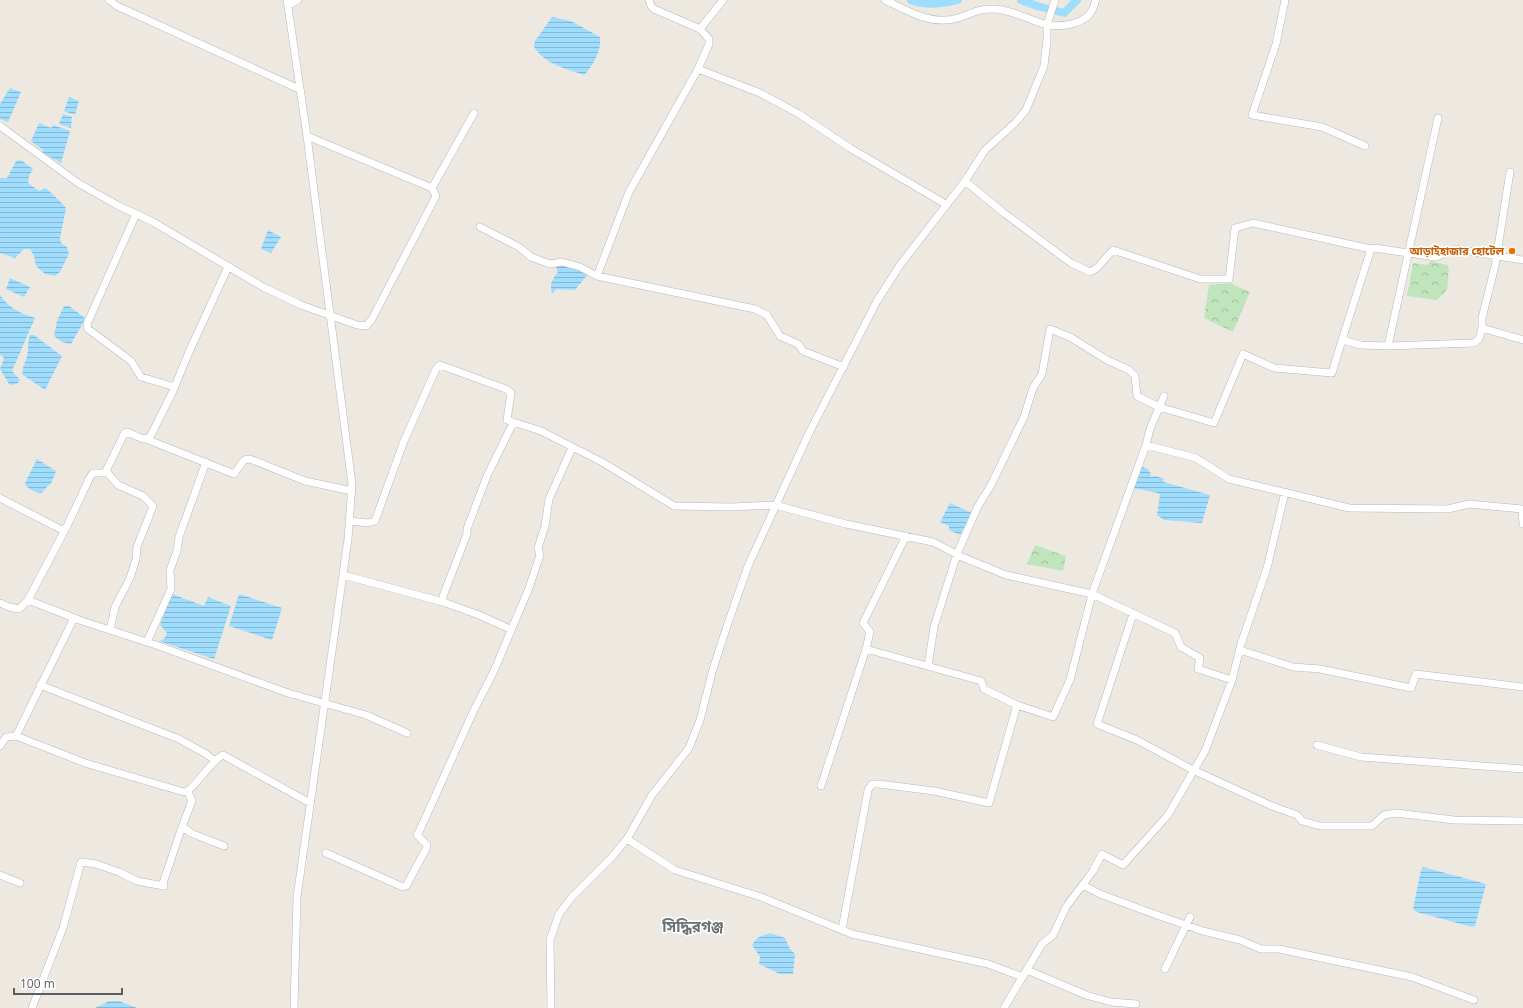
<svg xmlns="http://www.w3.org/2000/svg" width="1523" height="1008" font-family="'Open Sans','Noto Sans Bengali',sans-serif">
<defs>
<pattern id="park-crowns" width="20" height="18" patternUnits="userSpaceOnUse"><rect width="20" height="18" fill="#c0e5bc"/><path d="M2 6a3 3 0 1 1 6 0M12 15a3 3 0 1 1 6 0" fill="none" stroke="#9fbd9c"/></pattern>
<pattern id="water-rules" width="6" height="5" patternUnits="userSpaceOnUse"><rect width="6" height="5" fill="#9fddff"/><path d="M0 2.5h6" fill="none" stroke="#85b6d2"/></pattern>
</defs>
<rect width="100%" height="100%" fill="#ede9e1"/>
<path fill="url(#park-crowns)" d="M1430,261L1447,265L1449,268L1447,290L1437,300L1407,296L1413,263L1428,265Z
M1229,283L1250,292L1233,332L1204,318L1209,285Z
M1035,545L1066,556L1063,571L1027,564Z"/>
<path fill="url(#water-rules)" d="M552,17L571,21L600,37C602,50 593,66 584,75C565,68 546,65 534,47L535,41Z
M10,88L21,92L8,122L0,119V104Z
M69,97L79,101L75,115L64,111Z
M63,114L72,117L71,128L59,124Z
M39,123L51,128L53,125L70,131L61,163L43,153V150L31,141Z
M21,160L33,169L29,176L28,183L39,191L45,188C49,190 64,205 66,208L60,238L61,243L67,247L69,254L60,272L55,276L45,274L36,266L34,256L30,249H24L15,258L0,253V178H7L16,161Z
M268,230L281,237L271,253L261,249Z
M562,262L588,274L575,290L557,289L552,293C549,284 553,278 558,272L555,264Z
M10,278L30,287L24,297L6,289Z
M0,295C9,308 20,313 35,318L12,371L20,380L18,383L13,385L9,384L0,369L4,358L0,354Z
M64,306H69L84,317V321L71,344L62,342L54,336L57,321Z
M30,335H34L62,356L45,390L23,375C21,368 26,362 27,356C29,349 27,342 30,335Z
M37,459L56,471L52,482L41,493C34,492 28,490 25,483Z
M1140,466L1148,469L1151,474L1150,477L1156,476L1164,479L1163,482L1167,483L1210,495L1202,523L1164,520L1157,515L1160,495L1158,493L1133,488Z
M950,503L972,513L960,535L949,530V526L940,522Z
M172,594L204,606L208,597L231,606L214,659L159,641L164,639L167,633L160,625Z
M239,594L282,608L272,640L229,626Z
M1423,867L1486,884L1475,926L1472,927L1417,912L1413,909L1421,870Z
M770,933L785,938L790,949L795,954L793,974H780L759,964L760,957L752,945L757,938Z
M109,1001H119L137,1008H95Z"/>
<g fill="none" stroke-linecap="round" stroke-linejoin="round">
<path stroke="#9fddff" stroke-width="8" d="M911,0C925,6 944,4 958,0
M1021,0L1037,6L1064,13L1077,0"/>
<defs>
<path id="minor" d="M109,0L117,6L299,89
M287,0L307,136L352,484L348,539L297,897L294,1008
M649,0L651,6L654,9L700,29L709,39V44L698,69L760,93L799,114L850,148L947,205
M1055,0L1047,25C1060,27 1079,25 1089,15C1093,11 1094,5 1096,0
M1285,0L1276,44L1252,115L1322,127L1365,146
M288,5L298,0
M700,29L723,0
M698,69L629,192L597,276L755,309L767,315L780,336L798,344L803,351L844,367
M0,126L78,183L117,205L153,222L263,287L301,305L357,325L366,326L372,319L436,196L432,188
M307,136L432,188L474,113
M1510,172L1495,266L1482,318V328L1523,340
M965,181L1004,213L1071,263L1090,272L1097,268L1113,250L1200,279H1229L1235,228L1253,223L1371,249L1374,248L1436,257L1455,249L1523,260
M136,214L87,324L88,329L131,361L141,377L175,387
M480,227L519,247L531,257L550,264L562,262L580,267L597,276
M1342,340L1371,249
M1388,346L1474,343L1479,339L1482,328
M146,439L234,474L244,460L250,459L305,481L352,491
M1146,445L1150,429L1164,396
M106,471L118,485L143,496L153,506L137,547L136,559L130,578L115,607L110,630
M0,498L64,531
M350,521L368,523L375,521L404,441L436,369L440,365L506,389L511,393L507,420L541,431L602,462L674,506L731,507L775,505L846,524L933,542L962,557L1006,575L1092,594L1175,633L1181,647L1200,658L1198,669L1232,680
M906,536L863,623L870,632L866,649L981,681L984,689L1017,705L1053,717L1070,680L1092,594L1146,445L1196,458L1229,479L1349,508L1448,509L1469,504L1522,509L1523,524
M343,575L443,602
M28,600L82,621L156,645L288,693L366,715L407,733
M0,603L9,607L19,609L28,600L67,526L90,477L93,473H104L106,471L124,434L127,432L143,439L150,437L173,391L189,352L228,267
M1133,614L1097,724L1137,740L1193,770L1272,806L1297,815L1302,821L1320,826H1372L1384,815L1396,813L1454,820L1523,821
M510,629L479,615L443,602V596L467,534V529L487,476L513,423
M147,642L171,589L170,570L177,551L179,537L206,462
M1240,650L1293,667L1320,669L1411,688L1416,674L1523,687
M928,666L934,627L957,554L977,508L991,485L1024,417L1033,388L1042,374L1050,329L1070,337L1107,360L1129,370L1135,376L1137,396L1159,407L1214,423L1243,354L1274,368L1332,373L1342,340L1361,345L1388,346L1438,118
M40,685L179,739L206,754L214,760
M16,736L88,764L184,792C193,792 210,761 223,755L310,803
M1317,745L1361,757L1523,769
M0,746L6,737L16,736L74,618
M821,786L866,649
M188,792L192,801L182,827L193,834L224,846
M627,839L675,870L761,897L852,934L988,964L1023,977
M326,853L403,887L406,886L426,849L427,845L417,835L419,832L474,710L494,671L529,588L540,555L538,548L545,526L549,499L572,448
M0,875L20,883
M1083,885L1100,894L1154,914L1203,931L1240,940L1261,949H1279L1412,977L1474,1000
M162,886L182,827
M842,929L868,790L872,784H879L934,791L989,803L1017,705
M1165,969L1190,917
M1027,970L1086,995L1111,1002L1136,1004
M32,1008L63,928L81,862L96,864L119,872L137,881L164,886
M551,1008L550,940L559,914L572,897L612,857L627,839L652,795L689,748L700,720L713,669L727,626L748,566L809,433L877,301L900,265L965,181L985,150L1016,122L1026,110L1044,66L1047,40V25C1029,20 1013,10 994,9C980,8 971,14 958,18C932,26 908,11 885,0
M1004,1008L1042,944L1053,935L1066,907L1093,871L1102,854L1123,865L1168,815L1205,751L1232,680L1241,644L1267,568L1285,492"/>
</defs>
<use href="#minor" stroke="#b4b8bc" stroke-width="8"/>
<use href="#minor" stroke="#fff" stroke-width="7"/>
</g>
<circle fill="#e8710a" stroke="#fff" stroke-width="1.5" cx="1512" cy="251" r="4"/>
<g text-anchor="middle" stroke-width="3" stroke-linejoin="round" paint-order="stroke">
<g font-size="11" font-weight="bold" fill="#c56008" stroke="#fff" text-anchor="end">
<text x="1504" y="255">আড়াইহাজার হোটেল</text>
</g>
<g font-size="15" font-weight="bold" fill="#6a7074" stroke="#fff">
<text x="693" y="932">সিদ্ধিরগঞ্জ</text>
</g>
</g>
<path d="M14 988v6h108v-6" fill="none" stroke="#595e62" stroke-width="2"/>
<text x="20" y="988" font-size="12" fill="#595e62" stroke="#ffffff" stroke-width="3" paint-order="stroke">100 m</text>
</svg>
